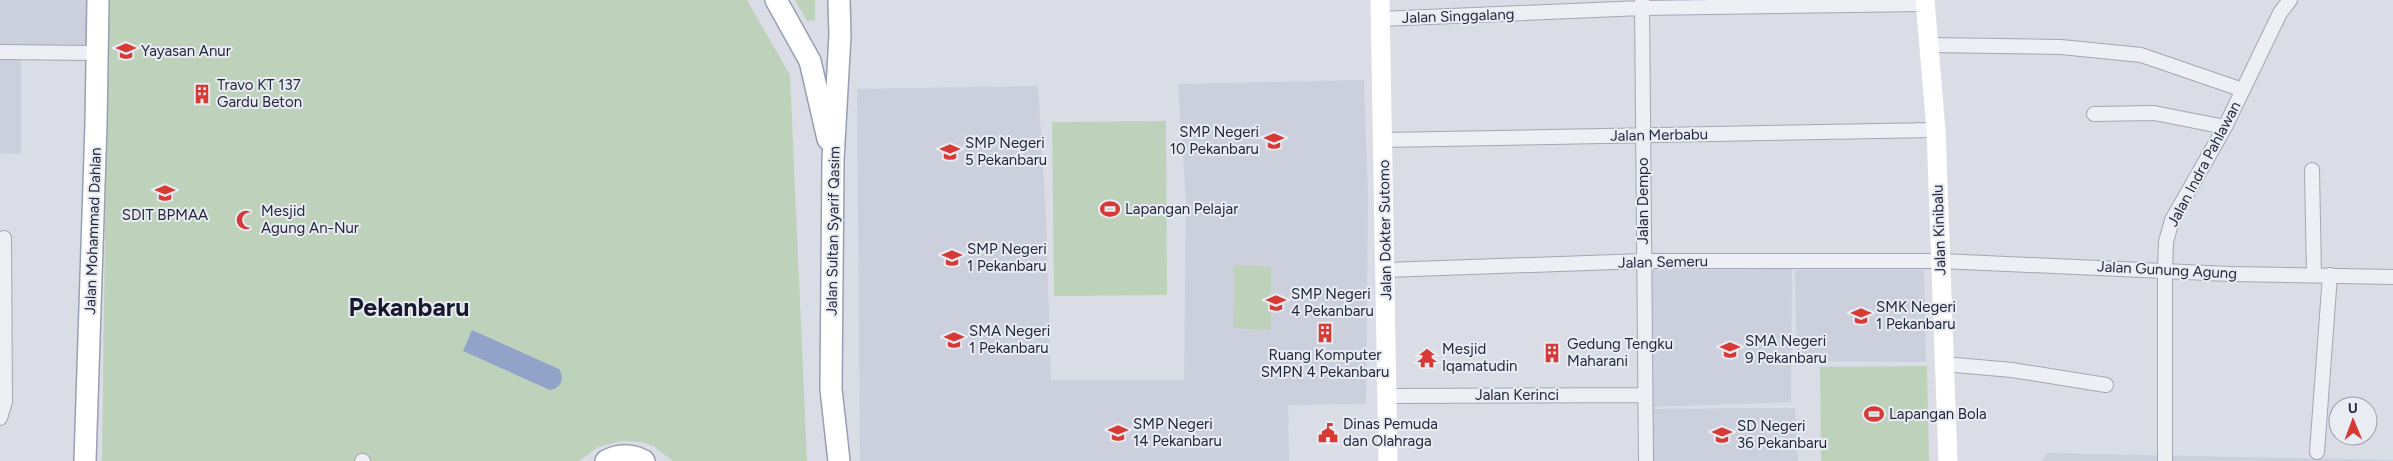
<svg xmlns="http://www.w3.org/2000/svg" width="2393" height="461" font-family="Figtree,sans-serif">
<rect width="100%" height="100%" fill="#dbdde6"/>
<path fill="#cccfdc" d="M0,0H98V57L21,53V154L0,153Z
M1364,80L1368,199L1366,404L1288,405L1289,461H860L857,89L1038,86L1046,216L1051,380H1183L1184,385L1186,202L1178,84Z
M1792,269L1791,402L1650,407L1649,270Z
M1795,270H1924L1926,362L1797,361Z
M1795,408L1798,461H1647V409Z
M2047,453L2393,460V461H2042Z"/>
<path fill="#bdd1bb" d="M108,0H747L790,75L807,461H673L653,446L641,442L621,441L598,447L579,461H102Z
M795,0H815V20L807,21Z
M1166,121L1167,295L1054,296L1052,122Z
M1234,265L1271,267V330L1233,328Z
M1927,366L1929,461H1821L1820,367Z"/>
<path fill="#92a3ca" d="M472,330L559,369C565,379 561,388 550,390L463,351Z"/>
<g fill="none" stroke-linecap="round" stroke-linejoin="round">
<defs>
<path id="street" d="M1642,1L1646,461
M1380,19L1642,8L1925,4
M1929,45L2061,47L2141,55L2243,90
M0,52L89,53L98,57
M2094,114L2154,113L2225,127
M1383,140L1936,130
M2312,170L2314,274
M1386,270L1644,261H1941L2230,274L2393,277
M1944,364L2012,370L2106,385
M1389,396L1645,395
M0,418L5,402L4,238
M2317,452L2330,275
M362,461H363
M2165,461V269L2166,242L2172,220L2225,127L2280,13L2290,0"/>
<path id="primary" d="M776,0L810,61L828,139
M839,0L840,35L833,160L831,389L839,461
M85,461L96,124L98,0
M606,461C619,454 631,454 644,461"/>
</defs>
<use href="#street" stroke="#a4a7b3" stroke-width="16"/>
<use href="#primary" stroke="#999fb3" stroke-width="24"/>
<use href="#street" stroke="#edeff5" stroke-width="14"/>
<path stroke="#fff" stroke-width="19" d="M1380,0L1388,461
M1925,0L1936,130L1948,461"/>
<use href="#primary" stroke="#fff" stroke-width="21"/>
</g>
<defs>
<symbol id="school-bare" viewBox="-9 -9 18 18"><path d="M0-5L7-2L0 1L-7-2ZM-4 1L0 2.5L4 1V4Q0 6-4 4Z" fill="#d73a34" stroke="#eaecf4" stroke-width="2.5" paint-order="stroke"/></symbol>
<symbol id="building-bare" viewBox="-9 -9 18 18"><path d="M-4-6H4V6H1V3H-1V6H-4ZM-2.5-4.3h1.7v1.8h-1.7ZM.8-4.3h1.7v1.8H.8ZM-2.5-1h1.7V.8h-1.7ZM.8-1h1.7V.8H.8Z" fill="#d73a34" stroke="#eaecf4" stroke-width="2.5" paint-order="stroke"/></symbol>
<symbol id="stadium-bare" viewBox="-9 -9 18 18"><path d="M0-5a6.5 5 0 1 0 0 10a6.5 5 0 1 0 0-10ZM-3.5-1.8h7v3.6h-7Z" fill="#d73a34" stroke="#eaecf4" stroke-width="2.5" paint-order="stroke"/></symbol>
<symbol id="mosque-bare" viewBox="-9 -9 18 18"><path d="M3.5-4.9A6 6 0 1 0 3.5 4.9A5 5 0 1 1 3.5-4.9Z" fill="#d73a34" stroke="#eaecf4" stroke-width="2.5" paint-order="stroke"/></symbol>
<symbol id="temple-bare" viewBox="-9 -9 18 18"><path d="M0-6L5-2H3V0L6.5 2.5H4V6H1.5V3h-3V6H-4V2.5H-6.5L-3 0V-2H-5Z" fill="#d73a34" stroke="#eaecf4" stroke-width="2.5" paint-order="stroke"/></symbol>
<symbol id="civic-bare" viewBox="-9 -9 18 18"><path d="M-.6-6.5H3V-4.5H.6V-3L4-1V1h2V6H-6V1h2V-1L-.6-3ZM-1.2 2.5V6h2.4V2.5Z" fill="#d73a34" stroke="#eaecf4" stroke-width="2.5" paint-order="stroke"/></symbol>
</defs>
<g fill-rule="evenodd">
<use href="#school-bare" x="112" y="37" width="28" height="28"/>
<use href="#building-bare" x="188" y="80" width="28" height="28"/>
<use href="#school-bare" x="1260" y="127" width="28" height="28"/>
<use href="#school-bare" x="936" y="138" width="28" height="28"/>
<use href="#school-bare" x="151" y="179" width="28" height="28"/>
<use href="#stadium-bare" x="1096" y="195" width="28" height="28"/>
<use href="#mosque-bare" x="232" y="206" width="28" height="28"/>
<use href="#school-bare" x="938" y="244" width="28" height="28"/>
<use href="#school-bare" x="1262" y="289" width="28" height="28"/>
<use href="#school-bare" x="1847" y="302" width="28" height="28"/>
<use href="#building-bare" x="1311" y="319" width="28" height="28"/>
<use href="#school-bare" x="940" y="326" width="28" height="28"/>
<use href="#school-bare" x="1716" y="336" width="28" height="28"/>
<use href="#building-bare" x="1538" y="339" width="28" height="28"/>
<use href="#temple-bare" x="1413" y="344" width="28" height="28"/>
<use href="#stadium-bare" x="1860" y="400" width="28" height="28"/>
<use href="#school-bare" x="1104" y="419" width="28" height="28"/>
<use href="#civic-bare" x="1314" y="419" width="28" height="28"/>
<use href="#school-bare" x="1708" y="421" width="28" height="28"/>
</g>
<g text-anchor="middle" stroke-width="4" stroke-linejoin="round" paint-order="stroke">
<g font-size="15" fill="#24283d" stroke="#eaecf4">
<text transform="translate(1458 16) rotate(-2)" y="5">Jalan Singgalang</text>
<text transform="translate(1659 135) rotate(-1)" y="5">Jalan Merbabu</text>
<text transform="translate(2204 164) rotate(-62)" y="5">Jalan Indra Pahlawan</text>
<text transform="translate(1643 201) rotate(-90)" y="5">Jalan Dempo</text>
<text transform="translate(1385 230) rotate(-91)" y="5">Jalan Dokter Sutomo</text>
<text transform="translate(1939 230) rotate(-92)" y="5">Jalan Kinibalu</text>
<text transform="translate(93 231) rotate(-88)" y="5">Jalan Mohammad Dahlan</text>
<text transform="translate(833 231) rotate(-89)" y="5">Jalan Sultan Syarif Qasim</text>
<text transform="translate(1663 262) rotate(-1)" y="5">Jalan Semeru</text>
<text transform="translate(2167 270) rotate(3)" y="5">Jalan Gunung Agung</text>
<text x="1517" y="400">Jalan Kerinci</text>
</g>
<g font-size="15" fill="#24283d" stroke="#eaecf4" text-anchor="start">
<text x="141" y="56">Yayasan Anur</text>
<text x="217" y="90">Travo KT 137<tspan x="217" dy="17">Gardu Beton</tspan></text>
<text x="1259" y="137" text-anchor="end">SMP Negeri<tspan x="1259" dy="17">10 Pekanbaru</tspan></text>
<text x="965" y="148">SMP Negeri<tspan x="965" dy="17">5 Pekanbaru</tspan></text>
<text x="1125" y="214">Lapangan Pelajar</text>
<text x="261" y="216">Mesjid<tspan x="261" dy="17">Agung An-Nur</tspan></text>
<text x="165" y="220" text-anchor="middle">SDIT BPMAA</text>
<text x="967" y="254">SMP Negeri<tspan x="967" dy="17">1 Pekanbaru</tspan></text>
<text x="1291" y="299">SMP Negeri<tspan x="1291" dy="17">4 Pekanbaru</tspan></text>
<text x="1876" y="312">SMK Negeri<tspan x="1876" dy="17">1 Pekanbaru</tspan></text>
<text x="969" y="336">SMA Negeri<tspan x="969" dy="17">1 Pekanbaru</tspan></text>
<text x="1745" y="346">SMA Negeri<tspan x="1745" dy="17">9 Pekanbaru</tspan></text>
<text x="1567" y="349">Gedung Tengku<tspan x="1567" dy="17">Maharani</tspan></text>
<text x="1442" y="354">Mesjid<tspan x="1442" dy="17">Iqamatudin</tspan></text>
<text x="1325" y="360" text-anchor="middle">Ruang Komputer<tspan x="1325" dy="17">SMPN 4 Pekanbaru</tspan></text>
<text x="1889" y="419">Lapangan Bola</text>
<text x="1133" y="429">SMP Negeri<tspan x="1133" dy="17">14 Pekanbaru</tspan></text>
<text x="1343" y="429">Dinas Pemuda<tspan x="1343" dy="17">dan Olahraga</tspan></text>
<text x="1737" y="431">SD Negeri<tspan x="1737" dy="17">36 Pekanbaru</tspan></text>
</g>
<g font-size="25" font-weight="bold" fill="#171a2e" stroke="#eaecf4">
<text x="409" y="316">Pekanbaru</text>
</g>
</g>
<g transform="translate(2353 421) rotate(359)"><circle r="24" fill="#eaecf4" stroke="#9b9eab"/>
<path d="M0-4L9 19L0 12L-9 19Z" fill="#d73a34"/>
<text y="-8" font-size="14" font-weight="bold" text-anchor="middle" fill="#24283d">U</text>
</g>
</svg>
